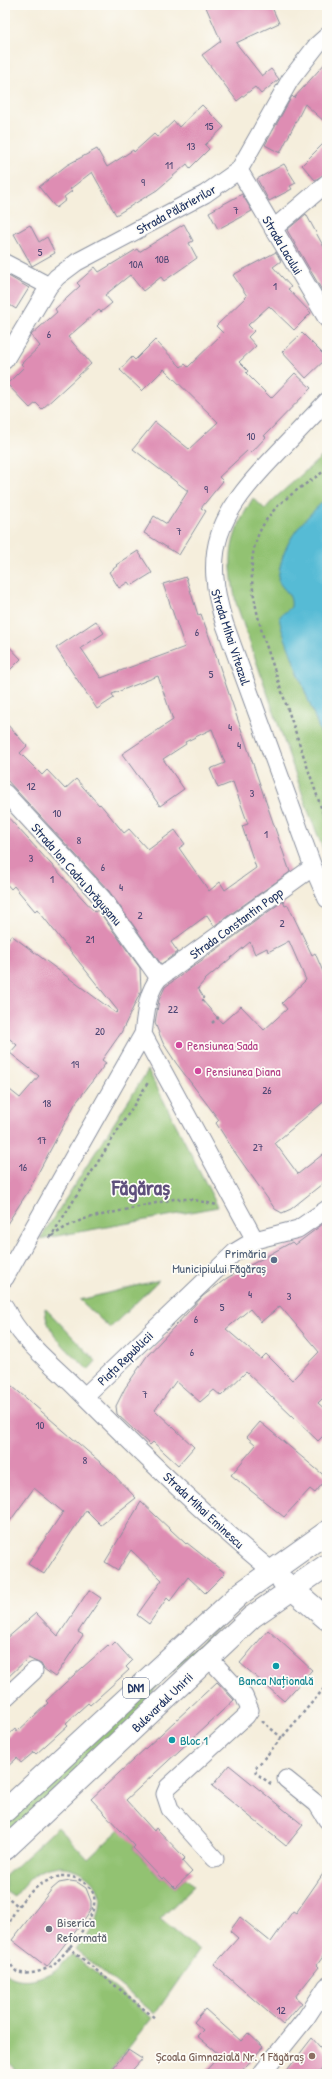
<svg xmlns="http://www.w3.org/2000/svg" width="332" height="2079" font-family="'Patrick Hand',sans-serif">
<rect width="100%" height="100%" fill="#fdfcf7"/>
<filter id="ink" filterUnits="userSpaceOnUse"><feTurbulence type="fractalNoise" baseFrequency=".025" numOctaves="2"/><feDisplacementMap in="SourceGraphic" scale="8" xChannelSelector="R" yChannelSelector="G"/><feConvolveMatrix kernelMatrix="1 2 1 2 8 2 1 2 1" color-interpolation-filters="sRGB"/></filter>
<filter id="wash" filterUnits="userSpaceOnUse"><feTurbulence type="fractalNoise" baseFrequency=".012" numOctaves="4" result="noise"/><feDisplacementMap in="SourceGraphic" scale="16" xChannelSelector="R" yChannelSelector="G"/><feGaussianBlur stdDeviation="0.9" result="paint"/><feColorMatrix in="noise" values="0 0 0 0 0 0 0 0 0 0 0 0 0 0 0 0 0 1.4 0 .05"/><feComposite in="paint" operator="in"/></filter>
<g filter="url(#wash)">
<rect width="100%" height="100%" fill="#f5eedc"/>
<path fill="#92c272" stroke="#567868" d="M327,452V859L309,813L236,603C227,556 228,540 253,498L265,509L274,499Z
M148,1070L218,1207L40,1239Z
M159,1280L110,1328L80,1300Z
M45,1308L96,1361L88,1370C72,1353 45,1334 45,1308Z
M237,1609L155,1688L140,1712L5,1837V1822Z
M58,1827L88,1859L120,1829L136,1845L133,1848L161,1879L164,1877L175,1888L186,1878L194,1886L160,1919L199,1951L155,2014L76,1950C86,1937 97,1924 100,1908C105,1876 65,1858 40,1871C30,1877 22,1888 14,1897L5,1891V1876Z
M72,1954L152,2018L108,2074H20L5,2058V1972C18,1986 45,1978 58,1968C63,1964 67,1959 72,1954Z"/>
<path fill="#57bbd5" stroke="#39759a" d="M327,498V750L282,630C277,612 280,618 291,607C293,593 283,591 278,580C282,542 299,524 327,498Z"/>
<g id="blocks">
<path fill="#de8db3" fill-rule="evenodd" d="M205,5H271L279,23L236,43L262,76L271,69L279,79L261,94L255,87L237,101L202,55L221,41Z
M327,61V124L305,104L280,153L265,145L292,96L294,98Z
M202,105L224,127L205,145L209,149L190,168L187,164L157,190L116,215L92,172L70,189L72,191L64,197L66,200L56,208L39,187L67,165L97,149L107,167L133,150L134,152L154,134L157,137L174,121L179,127Z
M327,140V173L315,180L302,165Z
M284,164L296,183L290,186L292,189L269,201L257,179Z
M242,194L252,211L218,229L209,212Z
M306,214L327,253V299L287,230Z
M184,224L193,241L189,243L197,258L164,281L161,277L143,291L130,275L105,295L112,303L101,312L99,310L68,337L91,364L42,409L36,403L30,408L7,384L24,367L21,364L40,346L31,335L57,312L55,309L80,286L77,283L95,267L99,272L137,249L139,252Z
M30,225L39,242L47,237L55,253L32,266L14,234Z
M276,252L281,261L273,267L291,287L288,289L311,313L294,330L269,306L248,325L254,331L248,337L256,346L239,362L248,371L246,373L271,398L295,373L311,388L264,436L266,437L251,453L248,450L219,477L223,481L201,508L206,511L179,555L144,533L154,516L167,524L188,491L133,449L155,422L189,449L218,422L164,369L142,391L120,370L132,357L135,360L155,340L181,367L185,364L188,367L223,333L216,326L247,296L233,275Z
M5,274L29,288L16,309L5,302Z
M302,333L327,358L306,378L282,352Z
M138,551L152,573L131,586L128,582L119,588L109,572L117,566L116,565Z
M186,577L198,615L201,614L215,653L290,872L214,926L207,915L171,942L178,952L161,964L109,891L5,778V722L27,746L20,753L42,775L47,770L65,789L76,779L99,805L100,804L124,833L129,829L148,850L175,830L185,844L179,848L209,891L220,882L225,890L256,868L242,826L248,824L233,782L218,788L210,769L225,763L212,729L185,742L186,744L163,759L184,789L160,806L122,754L173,720L158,676L112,694L114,698L97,709L56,648L96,621L104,633L81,648L101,678L185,647L163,584Z
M5,642L21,659L5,675Z
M5,814L95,912L98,910L140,968L141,991L121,1033L102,1060L106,1063L75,1104L29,1190L5,1227V1086L20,1098L39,1076L10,1053L17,1045L5,1035V944L11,935L116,1013L118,1011L37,909L35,911L14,886L11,889L5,882Z
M283,901L285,906L288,905L312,955L315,953L327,981V1099L275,1143L298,1174L327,1151V1180L291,1209L282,1213L275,1209L234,1151L216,1123L219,1120L176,1063L163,1043L155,1023L159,1000L165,987ZM289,941L306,980L282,1003L287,1009L264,1030L241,1006L222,1023L202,1000L204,998L198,988L206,979L250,942L255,954L267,948L268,952Z
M327,1221V1394L318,1403L327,1411V1432L318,1441L246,1372L221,1396L214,1390L200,1402L176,1381L155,1410L194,1447L178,1465L153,1442L150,1445L117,1414L116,1406L125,1388L147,1356L203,1296L227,1278L292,1242L295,1245ZM280,1306L319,1352L292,1380L266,1354L261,1359L226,1329L250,1309L261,1322Z
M5,1380L108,1469L136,1498L101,1525L86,1510L44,1574L28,1564L63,1512L34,1488L5,1528Z
M260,1422L327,1478L315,1493L310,1489L284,1517L231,1475L256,1445L247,1437Z
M141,1502L186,1544L187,1543L225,1573L205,1593L188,1577L170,1601L167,1598L149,1624L137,1615L162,1580L131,1550L118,1570L105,1562Z
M89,1590L101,1598L78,1632L83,1635L55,1677L44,1669L41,1664L28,1658L5,1680V1640L36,1613L58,1636Z
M268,1630L312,1670L284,1701L240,1663Z
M115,1642L132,1661L126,1667L129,1670L90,1705L88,1703L79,1711L66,1723L68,1725L36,1754L34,1752L21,1763L17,1758L5,1769V1738L15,1729L17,1732L48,1703L46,1701L65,1683L108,1645L110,1647Z
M217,1682L234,1700L126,1800L154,1831L156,1828L185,1858L182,1861L192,1872L175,1888L164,1877L162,1879L133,1848L135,1846L91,1799Z
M229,1765L303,1825L286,1846L212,1786Z
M327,1868V1951L317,1965L319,1967L295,1997L302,2003L283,2025L214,1965L238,1938L230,1931L240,1917L271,1942L293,1911L296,1913Z
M70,1881L77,1882L86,1888L91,1901V1909L86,1917L47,1967L12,1940L52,1889L59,1883Z
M205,2009L241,2041L248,2033L263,2047L239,2074H203L220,2055L197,2036L203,2030L194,2022Z
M312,2038L327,2055V2062L318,2074H284Z
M128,2050L142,2059L129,2074H108Z"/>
</g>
</g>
<g filter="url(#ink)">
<use href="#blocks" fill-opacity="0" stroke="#888e9d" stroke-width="1"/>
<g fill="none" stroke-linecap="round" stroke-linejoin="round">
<defs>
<path id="minor" d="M239,170L327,319
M273,229L327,183
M5,263L49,286
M5,360L49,286L57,277L77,262L205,194L239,170L290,80L317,45L327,36
M327,401C308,421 289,441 270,461C219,515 201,550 225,625L313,867L327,899
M5,793L102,898L159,978
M143,1034L255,1240
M5,1278L143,1034C146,1014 146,994 159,978L313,867
M5,1307C19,1339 51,1363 75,1387C139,1451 203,1514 273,1572
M85,1396L235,1252L255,1240L298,1229L327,1209
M208,1657L244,1696L250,1710L246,1716L168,1787L165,1794L170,1809L215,1859
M5,1698L34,1671
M286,1779L317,1804L327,1820
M261,2074L306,2018L327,1986"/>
<path id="major" d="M283,1581L327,1619
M5,1811L240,1594L327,1532
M5,1849L252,1617L327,1565"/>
</defs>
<use href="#minor" stroke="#888e9d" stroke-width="19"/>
<use href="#major" stroke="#888e9d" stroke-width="24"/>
<path stroke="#888e9d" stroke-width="2.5" stroke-dasharray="3 3" stroke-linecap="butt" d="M327,469C312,480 296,490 282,502C240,540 250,587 263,636L327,825
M212,1023L221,1015
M52,1236L66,1227L84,1219L174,1199H190L217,1205
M50,1238L149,1081
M262,1721L282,1738
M271,1784L256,1773L255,1769L327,1685
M61,1876C73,1876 80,1878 89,1887C109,1907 68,1949 54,1965C43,1971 29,1976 17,1972C9,1965 6,1955 6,1945C5,1913 31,1883 61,1876Z
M5,1895L18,1906
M68,1947L156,2019"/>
<use href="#minor" stroke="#fff" stroke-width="17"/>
<use href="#major" stroke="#fff" stroke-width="22"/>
</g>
</g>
<g fill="#d1479c" stroke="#fdfcf7" stroke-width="1.5">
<circle cx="179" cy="1045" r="4"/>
<circle cx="198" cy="1071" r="4"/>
</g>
<circle fill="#5c6f8a" stroke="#fdfcf7" stroke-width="1.5" cx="274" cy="1260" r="4"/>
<g fill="#0f9aa8" stroke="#fdfcf7" stroke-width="1.5">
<circle cx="276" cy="1666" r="4"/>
<circle cx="172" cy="1740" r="4"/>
</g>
<circle fill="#6b7280" stroke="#fdfcf7" stroke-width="1.5" cx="49" cy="1929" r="4"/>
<circle fill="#8d6e63" stroke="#fdfcf7" stroke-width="1.5" cx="312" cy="2056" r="4"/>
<g text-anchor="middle" stroke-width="3.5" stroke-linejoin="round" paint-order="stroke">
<g font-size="11" fill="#4c4673">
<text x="209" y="130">15</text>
<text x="191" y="150">13</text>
<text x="169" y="169">11</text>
<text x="143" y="186">9</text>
<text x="236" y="214">7</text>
<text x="40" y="256">5</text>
<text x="162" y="263">10B</text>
<text x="136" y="268">10A</text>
<text x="275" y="290">1</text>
<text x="49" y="338">6</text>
<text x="251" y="440">10</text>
<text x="206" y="493">9</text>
<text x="179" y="535">7</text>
<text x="197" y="636">6</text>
<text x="211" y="678">5</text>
<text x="230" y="731">4</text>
<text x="239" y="749">4</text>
<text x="31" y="790">12</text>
<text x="252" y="797">3</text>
<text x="57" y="817">10</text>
<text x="266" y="838">1</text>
<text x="79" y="844">8</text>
<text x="31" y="862">3</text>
<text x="103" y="871">6</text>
<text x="52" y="883">1</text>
<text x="121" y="891">4</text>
<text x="140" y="919">2</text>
<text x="282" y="927">2</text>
<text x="90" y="943">21</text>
<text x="173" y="1013">22</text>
<text x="100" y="1035">20</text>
<text x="75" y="1068">19</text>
<text x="267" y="1094">26</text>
<text x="47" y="1107">18</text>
<text x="42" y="1144">17</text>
<text x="258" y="1151">27</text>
<text x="23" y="1171">16</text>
<text x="250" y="1298">4</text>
<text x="289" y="1300">3</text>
<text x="222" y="1311">5</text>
<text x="196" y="1323">6</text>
<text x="192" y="1356">6</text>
<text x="145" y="1398">7</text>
<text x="40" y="1429">10</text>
<text x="85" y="1464">8</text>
<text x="281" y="2014">12</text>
</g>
<rect fill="#fdfcf7" stroke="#5f6c8c" stroke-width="1" x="123" y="1678" width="26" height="20" rx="3"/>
<g font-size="12" font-weight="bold" fill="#1b2f5e">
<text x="136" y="1692">DN1</text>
</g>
<g font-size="13" fill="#1b2f5e" stroke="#fdfcf7">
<text transform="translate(176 209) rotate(-29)" y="5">Strada Pălărierilor</text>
<text transform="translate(283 245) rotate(59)" y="5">Strada Lacului</text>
<text transform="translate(231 637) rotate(72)" y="5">Strada Mihai Viteazul</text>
<text transform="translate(77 874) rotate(49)" y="5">Strada Ion Codru Drăguşanu</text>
<text transform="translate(236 923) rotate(-36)" y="5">Strada Constantin Popp</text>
<text transform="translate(125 1358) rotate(-44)" y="5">Piața Republicii</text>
<text transform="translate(204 1510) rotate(43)" y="5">Strada Mihai Eminescu</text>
<text transform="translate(162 1702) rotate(-44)" y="5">Bulevardul Unirii</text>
</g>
<g font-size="13" fill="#b23c85" stroke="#fdfcf7" text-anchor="start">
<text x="187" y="1050">Pensiunea Sada</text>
<text x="206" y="1076">Pensiunea Diana</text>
</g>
<g font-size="13" fill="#4e5e75" stroke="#fdfcf7" text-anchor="end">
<text x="266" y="1258">Primăria<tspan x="266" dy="15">Municipiului Făgăraș</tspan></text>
</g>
<g font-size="13" fill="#0d838f" stroke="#fdfcf7">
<text x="276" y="1685">Banca Națională</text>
<text x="180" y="1745" text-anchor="start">Bloc 1</text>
</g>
<g font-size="13" fill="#5b616d" stroke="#fdfcf7" text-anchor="start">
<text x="57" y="1927">Biserica<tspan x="57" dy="15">Reformată</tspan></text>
</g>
<g font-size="13" fill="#785e54" stroke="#fdfcf7" text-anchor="end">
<text x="304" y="2061">Școala Gimnazială Nr. 1 Făgăraș</text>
</g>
<g font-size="21" font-weight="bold" fill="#5f507c" stroke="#fdfcf7">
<text x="141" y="1195">Făgăraș</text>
</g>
</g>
<rect width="332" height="2079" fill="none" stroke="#fdfcf7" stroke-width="20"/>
</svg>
